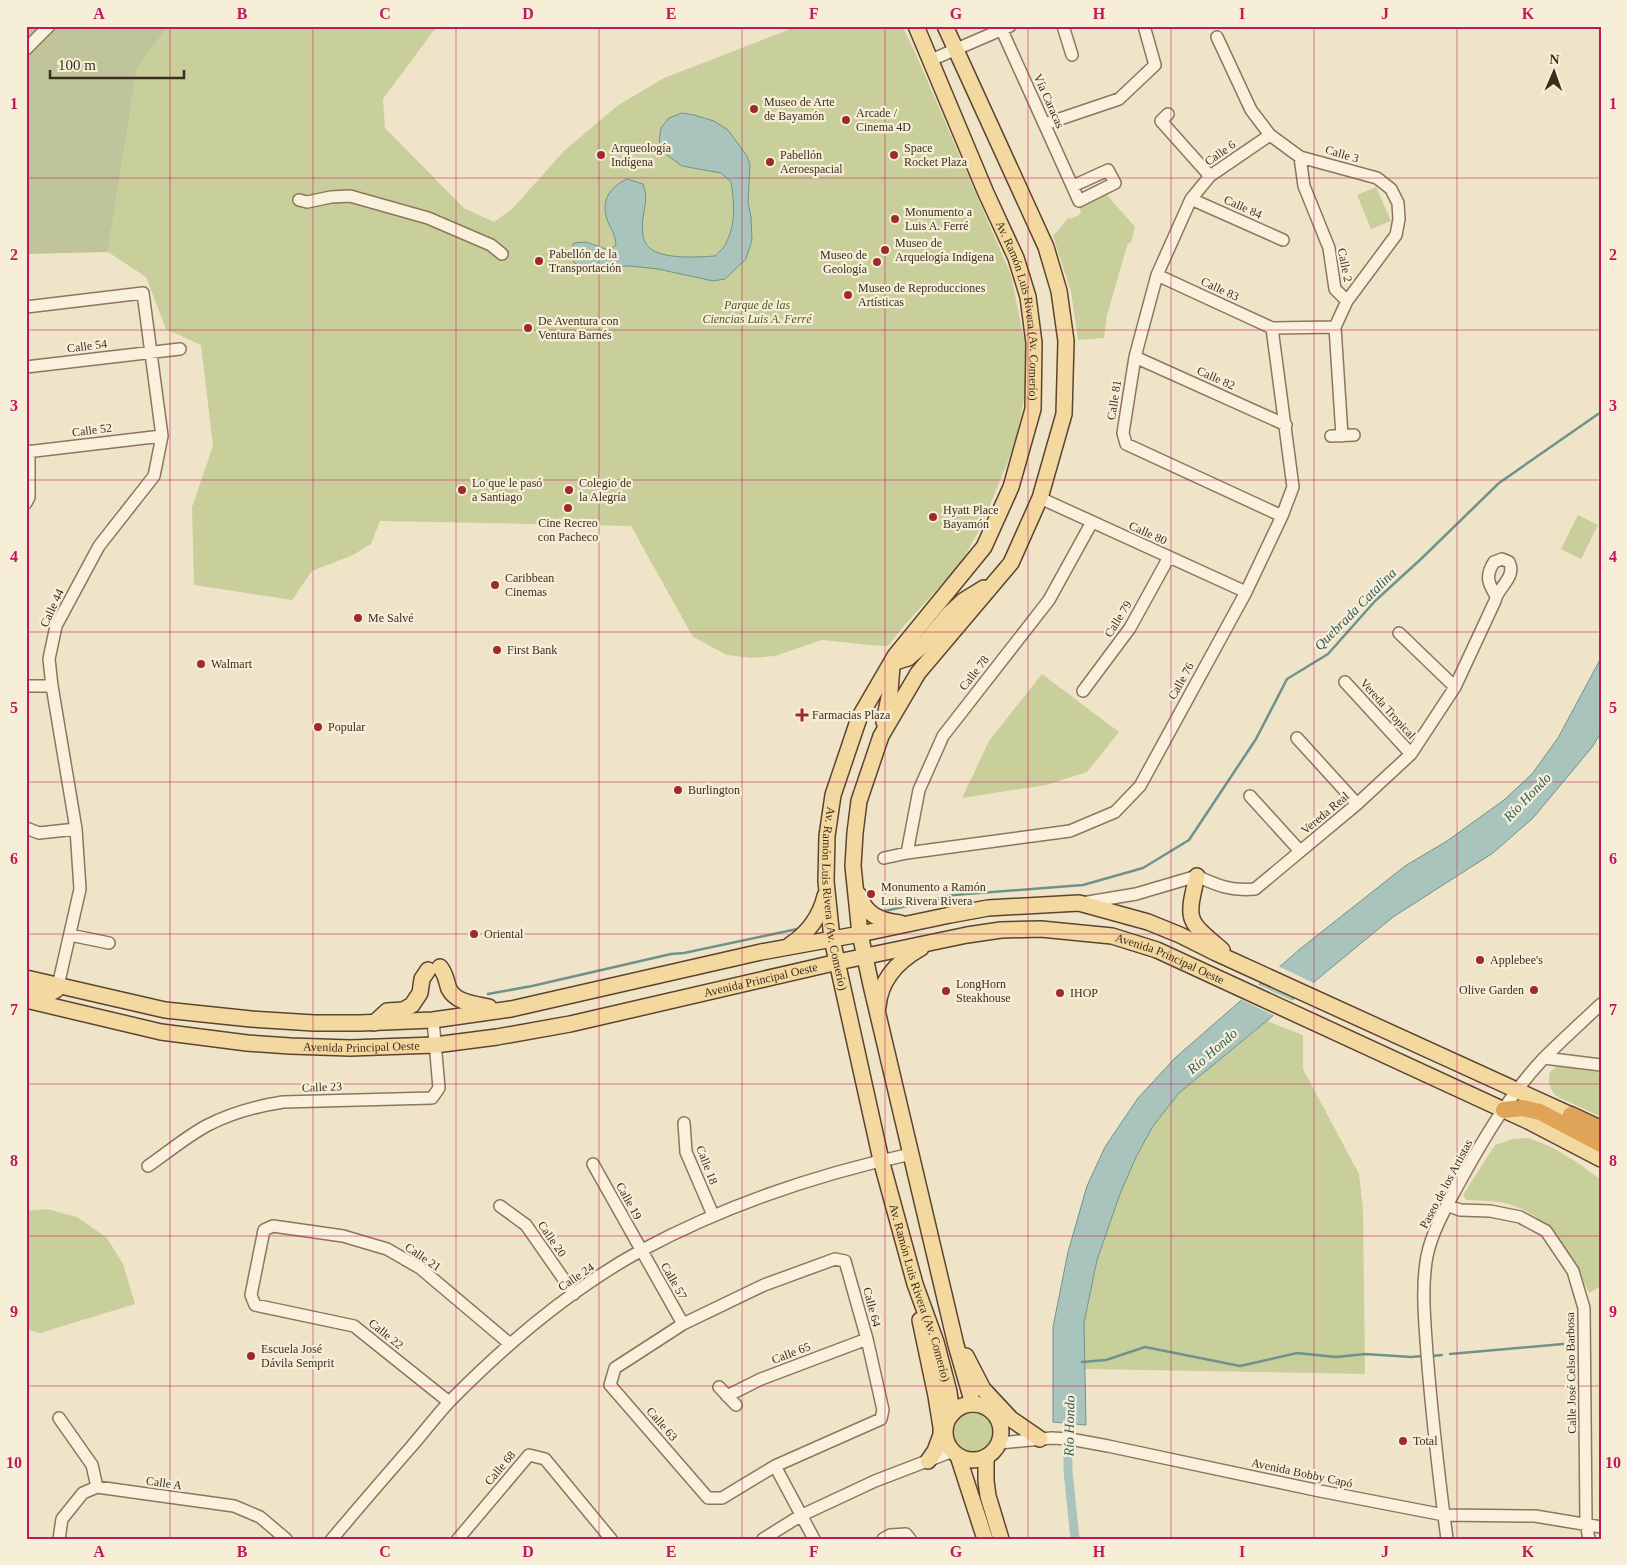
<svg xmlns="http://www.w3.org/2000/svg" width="1627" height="1565" font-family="'Times New Roman',serif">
<rect width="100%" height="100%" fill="#f0e4c8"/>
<path fill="#c9cf9b" d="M168,26H437L383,99L385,128L464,208L494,222L513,208L564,151L617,106L664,78L798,26H902L915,52L1011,275L1025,344V395L1014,447L980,529L960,564L903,627L888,646L870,645L822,640L775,656L751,658L727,655L693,637L631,526L380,521L371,544L353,555L312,571L292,600L194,585L192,507L213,446L201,345L166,329L146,277L108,252L137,68Z
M1376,187L1391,221L1371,229L1357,195Z
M1107,195L1135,227L1131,243H1128L1107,315L1104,338L1078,340L1071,292L1053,236L1069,217L1070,219L1079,215L1081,212L1079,207Z
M1578,515L1598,525L1581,559L1561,549Z
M1042,674L1119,732L1087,772L1046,785L962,798L989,741Z
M1267,1021L1303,1035V1069L1359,1174L1363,1209L1365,1374L1085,1369L1084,1323L1097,1260L1120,1194L1136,1157L1153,1126L1179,1093Z
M1567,1066L1594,1070L1600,1074L1601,1117L1556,1096C1549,1088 1548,1082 1550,1072L1556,1067Z
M1528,1138C1555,1146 1579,1163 1601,1180V1286L1589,1293C1571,1253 1551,1214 1504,1203C1492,1200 1478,1201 1466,1200L1463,1195L1495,1145L1513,1139Z
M47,1209L77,1217L107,1238L123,1264L135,1304L40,1333L26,1329V1211Z
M948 1432a25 25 0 1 1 50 0a25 25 0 1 1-50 0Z"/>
<path fill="#bfc49a" d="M26,26H168L137,68L108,252L26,254Z"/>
<path fill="#a9c4bc" stroke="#6f938a" d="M682,113L694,115L714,121L728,130L747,156L750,165L748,202L751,217L752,240L746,259L725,279L713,281L658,269L630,266L589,268L574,263L571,249L574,243L586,242L609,250L616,245C615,234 612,231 608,222C600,202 609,187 627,179L643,184C648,199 645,203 643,218C642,224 642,236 645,242C653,261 698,257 715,256C719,252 725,247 727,241C736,223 734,201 731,182L721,173L682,166L667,155L659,141L661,128L669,118Z
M1601,658V732L1593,746L1533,818L1493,853L1393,917L1179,1093L1153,1126L1136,1157L1120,1194L1097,1260L1084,1323L1086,1425L1053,1422V1327L1068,1252L1087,1186L1105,1147L1138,1098L1175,1058L1300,949L1405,866L1447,841L1504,800L1532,774L1558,738Z"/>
<path fill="#f0e4c8" d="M1278,966L1316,984L1298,999L1261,981Z
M1257,984L1295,1002L1277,1017L1240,999Z"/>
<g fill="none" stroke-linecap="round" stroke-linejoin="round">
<path stroke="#6f938a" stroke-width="2.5" d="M881,912L954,895L1083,885L1143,868L1189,840L1256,739L1287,679L1328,654L1375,601L1421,559L1499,483L1601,412
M488,994L532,986L671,954L684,953L797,929
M1450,1354L1563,1344
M1431,1356L1442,1355
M1082,1362L1106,1360L1145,1347L1240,1366L1297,1353L1336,1357L1365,1354L1411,1357L1423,1356"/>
<path stroke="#a9c4bc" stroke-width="9" d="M1068,1423V1471L1075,1539"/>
<defs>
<path id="minor" d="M1000,26L1079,201L1115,183L1108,170L1073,186
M1063,26L1072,55
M1217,37L1251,110L1270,135L1300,157L1377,178L1391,189L1398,203L1399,219L1396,235L1347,301L1335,327L1342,436
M26,49L49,26
M931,60L1010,26
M1168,114L1161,121L1210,176
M1045,124L1119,99L1155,65L1144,26
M1270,135L1210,176L1191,199L1157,275L1135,357L1123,433L1126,444L1282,516
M1300,157L1304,186L1329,248L1335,289L1347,301
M1191,199L1283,240
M299,200L307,202L331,197L350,196L428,218L491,245L502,254
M1157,275L1272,328L1335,327
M26,307L143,293L162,436L154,476L99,546L56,626L49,659L52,686L76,829L80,889L58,986
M1135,357L1286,425
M26,367L180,349
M1331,436L1354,435
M26,452L162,436
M1040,498L1246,592
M26,503L29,497V451
M1399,633L1455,687
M1345,682L1411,754
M26,686H52
M1083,691L1130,628L1169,557
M1297,738L1357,804
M1250,796L1300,851
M26,828L39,833L76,829
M907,853L919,790L943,736L1049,600L1092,522
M884,858L907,853L1070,831L1115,812L1140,786L1246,592L1282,516L1293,487L1272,328
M1082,903L1136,894L1197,876C1218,886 1231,891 1255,889L1357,804L1411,754L1455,687L1495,601C1497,588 1517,577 1509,562L1502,559L1494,562C1485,576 1488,583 1496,596
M70,935L109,943
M1544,1058L1601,1065
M684,1123L686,1152L713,1215
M593,1164L683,1324
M148,1166C167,1153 186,1137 206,1126C229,1114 257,1106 283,1102L432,1098L439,1088L433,1020
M1447,1205L1460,1210L1490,1211L1520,1217L1546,1231L1573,1271L1584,1308L1586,1523L1589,1539
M500,1206L526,1225L574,1294
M835,1259L845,1261L867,1339L883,1410L881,1419L775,1466L722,1498H708L610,1385L615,1368L683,1324L764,1285Z
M719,1387L736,1405
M727,1396L761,1379L867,1339
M449,1402L354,1326L255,1305L251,1295L264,1230L273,1226L343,1236L387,1249L420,1268L510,1344
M59,1418L92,1465L97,1487
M999,1443L1052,1438L1070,1439L1108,1446L1320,1491L1444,1515L1535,1516L1601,1527
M775,1466L814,1539
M59,1539L62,1519L83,1493L97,1487L234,1506L260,1517L286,1539
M332,1539C358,1508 384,1478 411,1447C424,1432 436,1416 450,1401C506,1344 571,1289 642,1250C726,1205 818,1174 911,1154
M458,1539L529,1455L545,1459L611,1539
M763,1539L800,1516L875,1481L953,1451
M883,1539L890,1535L906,1534L910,1539
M1447,1539C1439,1478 1432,1416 1427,1354C1425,1323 1421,1288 1427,1256C1432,1232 1445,1209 1457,1187C1481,1143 1509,1095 1543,1059C1562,1040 1582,1022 1601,1004"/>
<g id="major">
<path id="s1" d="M916,26L986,193L1016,258L1028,297L1034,343L1033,409L1011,487L984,547L895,656L859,718L833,795L827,836L826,881L832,939L881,1160L915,1284L936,1342L949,1392L952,1414"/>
<path d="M945,26L1046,247L1059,291L1066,341L1064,414L1040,498L1011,563L918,673L881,736L859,801L855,833L853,866L860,934L871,985L956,1345L973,1404"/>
<path d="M892,663L908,658L924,644L949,614L963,601L984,588"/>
<path d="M884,722L890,692L892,666"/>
<path d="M1197,876C1186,922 1187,920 1222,950"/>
<path d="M859,895C866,915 880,921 900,923"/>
<path d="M790,945C808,933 820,917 825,896"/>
<path d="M440,967C446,974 446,981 449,989C456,1003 476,1004 489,1007"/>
<path d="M26,978L165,1010L251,1019L314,1023H360L433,1020L511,1009L761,952L860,934L950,915L988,908L1079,903L1148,922L1180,935L1216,953L1571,1115"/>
<path d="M26,990L49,994L56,990"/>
<path id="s2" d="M26,1000L161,1032L247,1043L290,1046L350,1048L435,1045L497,1037L570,1024L838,962L967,935L1001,930L1041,929L1112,936L1157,950L1530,1122L1601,1159"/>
<path d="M878,1007C880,980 898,961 921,948"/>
<path d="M374,1023L387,1011L403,1010L412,1005L420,993L422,979L428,970"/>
<path d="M920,1320L936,1396L941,1427V1435L935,1451L928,1461"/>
<path d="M966,1356L983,1389L1011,1419L1040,1439"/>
<circle cx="973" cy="1432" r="28"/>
<path d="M958,1456L985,1539"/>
<path d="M986,1457V1481L988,1496L1001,1539"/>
</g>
<path id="highway" d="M1504,1110L1522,1108L1540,1112L1601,1144
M1571,1115L1601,1129"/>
</defs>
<use href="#minor" stroke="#8d765c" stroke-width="14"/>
<use href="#major" stroke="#5b4430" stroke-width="18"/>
<use href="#highway" stroke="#5b4430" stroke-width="19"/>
<use href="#minor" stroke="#faf1dc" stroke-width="11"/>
<use href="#major" stroke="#f3d9a0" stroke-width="15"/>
<use href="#highway" stroke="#e0a458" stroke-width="16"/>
</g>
<path fill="none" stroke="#c2185b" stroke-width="1" stroke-opacity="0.55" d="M170,26V1539M313,26V1539M456,26V1539M599,26V1539M742,26V1539M885,26V1539M1028,26V1539M1171,26V1539M1314,26V1539M1457,26V1539M26,178H1601M26,330H1601M26,480H1601M26,632H1601M26,782H1601M26,934H1601M26,1084H1601M26,1236H1601M26,1386H1601"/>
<g fill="#9e2a2b" stroke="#f7eed8" stroke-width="2">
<circle cx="754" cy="109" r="5"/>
<circle cx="846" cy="120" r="5"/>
<circle cx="601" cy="155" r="5"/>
<circle cx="894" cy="155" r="5"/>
<circle cx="770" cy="162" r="5"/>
<circle cx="895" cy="219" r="5"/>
<circle cx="885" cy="250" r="5"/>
<circle cx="539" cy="261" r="5"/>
<circle cx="877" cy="262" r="5"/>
<circle cx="848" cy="295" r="5"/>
<circle cx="528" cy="328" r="5"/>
<circle cx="462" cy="490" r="5"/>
<circle cx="569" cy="490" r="5"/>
<circle cx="568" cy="508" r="5"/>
<circle cx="933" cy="517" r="5"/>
<circle cx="495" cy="585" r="5"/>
<circle cx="358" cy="618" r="5"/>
<circle cx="497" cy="650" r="5"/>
<circle cx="201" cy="664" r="5"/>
<path d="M799.5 707.5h5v5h5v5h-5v5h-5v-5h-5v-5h5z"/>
<circle cx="318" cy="727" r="5"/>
<circle cx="678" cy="790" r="5"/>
<circle cx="871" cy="894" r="5"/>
<circle cx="474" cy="934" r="5"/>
<circle cx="1480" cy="960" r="5"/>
<circle cx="1534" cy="990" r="5"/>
<circle cx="946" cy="991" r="5"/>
<circle cx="1060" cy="993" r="5"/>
<circle cx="251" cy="1356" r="5"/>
<circle cx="1403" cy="1441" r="5"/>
</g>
<g text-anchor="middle" stroke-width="4.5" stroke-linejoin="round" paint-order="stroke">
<g font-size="12" fill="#3d2e20" stroke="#f7eed8">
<text transform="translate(1049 101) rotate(66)" y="4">Vía Caracas</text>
<text transform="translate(1220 153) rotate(-35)" y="4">Calle 6</text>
<text transform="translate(1342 154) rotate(16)" y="4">Calle 3</text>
<text transform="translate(1243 207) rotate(24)" y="4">Calle 84</text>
<text transform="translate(1345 265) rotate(79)" y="4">Calle 2</text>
<text transform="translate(1220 289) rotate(25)" y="4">Calle 83</text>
<text dy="4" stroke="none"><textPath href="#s1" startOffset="305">Av. Ramón Luis Rivera (Av. Comerío)</textPath></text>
<text transform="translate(87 346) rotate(-7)" y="4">Calle 54</text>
<text transform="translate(1216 378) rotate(24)" y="4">Calle 82</text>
<text transform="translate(1114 400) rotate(-81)" y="4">Calle 81</text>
<text transform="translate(92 430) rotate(-7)" y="4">Calle 52</text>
<text transform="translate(1148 533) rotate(24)" y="4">Calle 80</text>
<text transform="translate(52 608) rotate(-65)" y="4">Calle 44</text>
<text transform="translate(1118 619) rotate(-58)" y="4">Calle 79</text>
<text transform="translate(974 673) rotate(-52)" y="4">Calle 78</text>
<text transform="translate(1181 681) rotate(-61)" y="4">Calle 76</text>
<text transform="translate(1388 709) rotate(48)" y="4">Vereda Tropical</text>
<text transform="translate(1325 813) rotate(-40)" y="4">Vereda Real</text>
<text dy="4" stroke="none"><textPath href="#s1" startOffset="951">Av. Ramón Luis Rivera (Av. Comerío)</textPath></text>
<text dy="4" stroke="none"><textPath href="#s2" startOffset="1165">Avenida Principal Oeste</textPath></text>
<text dy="4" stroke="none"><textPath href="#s2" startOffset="746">Avenida Principal Oeste</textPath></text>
<text dy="4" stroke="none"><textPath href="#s2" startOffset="340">Avenida Principal Oeste</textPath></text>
<text transform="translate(322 1087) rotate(-2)" y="4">Calle 23</text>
<text transform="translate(707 1165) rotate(69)" y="4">Calle 18</text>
<text transform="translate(1446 1184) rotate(-62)" y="4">Paseo de los Artistas</text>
<text transform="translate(629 1201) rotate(61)" y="4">Calle 19</text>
<text transform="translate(552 1239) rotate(55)" y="4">Calle 20</text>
<text transform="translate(423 1257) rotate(34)" y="4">Calle 21</text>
<text transform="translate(576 1277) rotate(-34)" y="4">Calle 24</text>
<text transform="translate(674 1281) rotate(60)" y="4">Calle 57</text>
<text dy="4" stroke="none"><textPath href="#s1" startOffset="1356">Av. Ramón Luis Rivera (Av. Comerío)</textPath></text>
<text transform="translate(872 1307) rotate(75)" y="4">Calle 64</text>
<text transform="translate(386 1334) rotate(39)" y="4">Calle 22</text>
<text transform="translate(791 1353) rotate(-21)" y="4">Calle 65</text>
<text transform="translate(1571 1373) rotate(-91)" y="4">Calle José Celso Barbosa</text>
<text transform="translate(662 1424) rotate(49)" y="4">Calle 63</text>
<text transform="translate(500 1468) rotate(-50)" y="4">Calle 68</text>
<text transform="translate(1302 1473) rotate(12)" y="4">Avenida Bobby Capó</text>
<text transform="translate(164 1483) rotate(8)" y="4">Calle A</text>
</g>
<g font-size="12" fill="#3d2e20" stroke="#f7eed8" text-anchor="start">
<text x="764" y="106">Museo de Arte<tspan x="764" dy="14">de Bayamón</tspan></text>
<text x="856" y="117">Arcade /<tspan x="856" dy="14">Cinema 4D</tspan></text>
<text x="611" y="152">Arqueología<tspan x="611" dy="14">Indígena</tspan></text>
<text x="904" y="152">Space<tspan x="904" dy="14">Rocket Plaza</tspan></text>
<text x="780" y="159">Pabellón<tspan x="780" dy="14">Aeroespacial</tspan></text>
<text x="905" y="216">Monumento a<tspan x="905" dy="14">Luis A. Ferré</tspan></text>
<text x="895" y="247">Museo de<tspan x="895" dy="14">Arquelogía Indígena</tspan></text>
<text x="549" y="258">Pabellón de la<tspan x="549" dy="14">Transportación</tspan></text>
<text x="867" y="259" text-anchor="end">Museo de<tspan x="867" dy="14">Geología</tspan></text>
<text x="858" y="292">Museo de Reproducciones<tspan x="858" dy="14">Artísticas</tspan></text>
<text x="538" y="325">De Aventura con<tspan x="538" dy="14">Ventura Barnés</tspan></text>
<text x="472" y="487">Lo que le pasó<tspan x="472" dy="14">a Santiago</tspan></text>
<text x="579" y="487">Colegio de<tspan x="579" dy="14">la Alegría</tspan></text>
<text x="943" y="514">Hyatt Place<tspan x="943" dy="14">Bayamón</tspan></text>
<text x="568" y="527" text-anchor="middle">Cine Recreo<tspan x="568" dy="14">con Pacheco</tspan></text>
<text x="505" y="582">Caribbean<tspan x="505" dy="14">Cinemas</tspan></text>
<text x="368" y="622">Me Salvé</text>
<text x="507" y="654">First Bank</text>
<text x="211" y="668">Walmart</text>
<text x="812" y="719">Farmacias Plaza</text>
<text x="328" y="731">Popular</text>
<text x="688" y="794">Burlington</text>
<text x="881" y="891">Monumento a Ramón<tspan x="881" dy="14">Luis Rivera Rivera</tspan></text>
<text x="484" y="938">Oriental</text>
<text x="1490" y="964">Applebee's</text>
<text x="956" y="988">LongHorn<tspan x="956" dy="14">Steakhouse</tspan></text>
<text x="1524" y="994" text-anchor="end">Olive Garden</text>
<text x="1070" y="997">IHOP</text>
<text x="261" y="1353">Escuela José<tspan x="261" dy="14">Dávila Semprit</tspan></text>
<text x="1413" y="1445">Total</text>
</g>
<g font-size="12" font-style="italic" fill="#4d5a26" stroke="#f7eed8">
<text x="757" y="309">Parque de las<tspan x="757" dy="14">Ciencias Luis A. Ferré</tspan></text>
</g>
<g font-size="14" font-style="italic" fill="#2f5d5a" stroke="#f7eed8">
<text transform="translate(1355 609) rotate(-45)" y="5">Quebrada Catalina</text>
<text transform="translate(1527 797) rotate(-46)" y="5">Río Hondo</text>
<text transform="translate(1212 1051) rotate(-41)" y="5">Río Hondo</text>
<text transform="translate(1069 1426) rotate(-89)" y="5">Río Hondo</text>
</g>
</g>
<rect width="1627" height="1565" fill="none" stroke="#f7eed8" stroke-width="55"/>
<g transform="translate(1554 72) rotate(2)" stroke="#f7eed8" stroke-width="4" paint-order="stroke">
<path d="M0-4L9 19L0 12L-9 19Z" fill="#3d2e20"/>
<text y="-8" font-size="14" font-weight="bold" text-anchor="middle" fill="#3d2e20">N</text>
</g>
<path d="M50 70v8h134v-8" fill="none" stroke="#3d2e20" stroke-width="2.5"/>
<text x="58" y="70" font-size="15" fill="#3d2e20" stroke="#f7eed8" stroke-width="4" paint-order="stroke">100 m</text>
<rect x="28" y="28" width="1572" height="1510" fill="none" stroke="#c2185b" stroke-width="2"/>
<g font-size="16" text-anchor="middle" font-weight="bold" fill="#c2185b">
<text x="99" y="19">A</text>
<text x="242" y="19">B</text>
<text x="385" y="19">C</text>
<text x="528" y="19">D</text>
<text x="671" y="19">E</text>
<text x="814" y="19">F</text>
<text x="956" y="19">G</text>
<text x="1099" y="19">H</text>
<text x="1242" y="19">I</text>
<text x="1385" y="19">J</text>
<text x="1528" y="19">K</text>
<text x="14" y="109">1</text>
<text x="1613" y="109">1</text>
<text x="14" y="260">2</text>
<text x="1613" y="260">2</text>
<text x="14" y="411">3</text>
<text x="1613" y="411">3</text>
<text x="14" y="562">4</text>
<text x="1613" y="562">4</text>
<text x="14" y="713">5</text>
<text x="1613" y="713">5</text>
<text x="14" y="864">6</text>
<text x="1613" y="864">6</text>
<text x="14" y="1015">7</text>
<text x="1613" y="1015">7</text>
<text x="14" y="1166">8</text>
<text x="1613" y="1166">8</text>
<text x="14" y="1317">9</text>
<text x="1613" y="1317">9</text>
<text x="14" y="1468">10</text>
<text x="1613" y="1468">10</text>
<text x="99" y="1557">A</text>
<text x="242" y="1557">B</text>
<text x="385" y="1557">C</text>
<text x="528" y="1557">D</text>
<text x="671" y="1557">E</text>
<text x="814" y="1557">F</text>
<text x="956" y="1557">G</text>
<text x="1099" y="1557">H</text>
<text x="1242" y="1557">I</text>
<text x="1385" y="1557">J</text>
<text x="1528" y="1557">K</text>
</g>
</svg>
